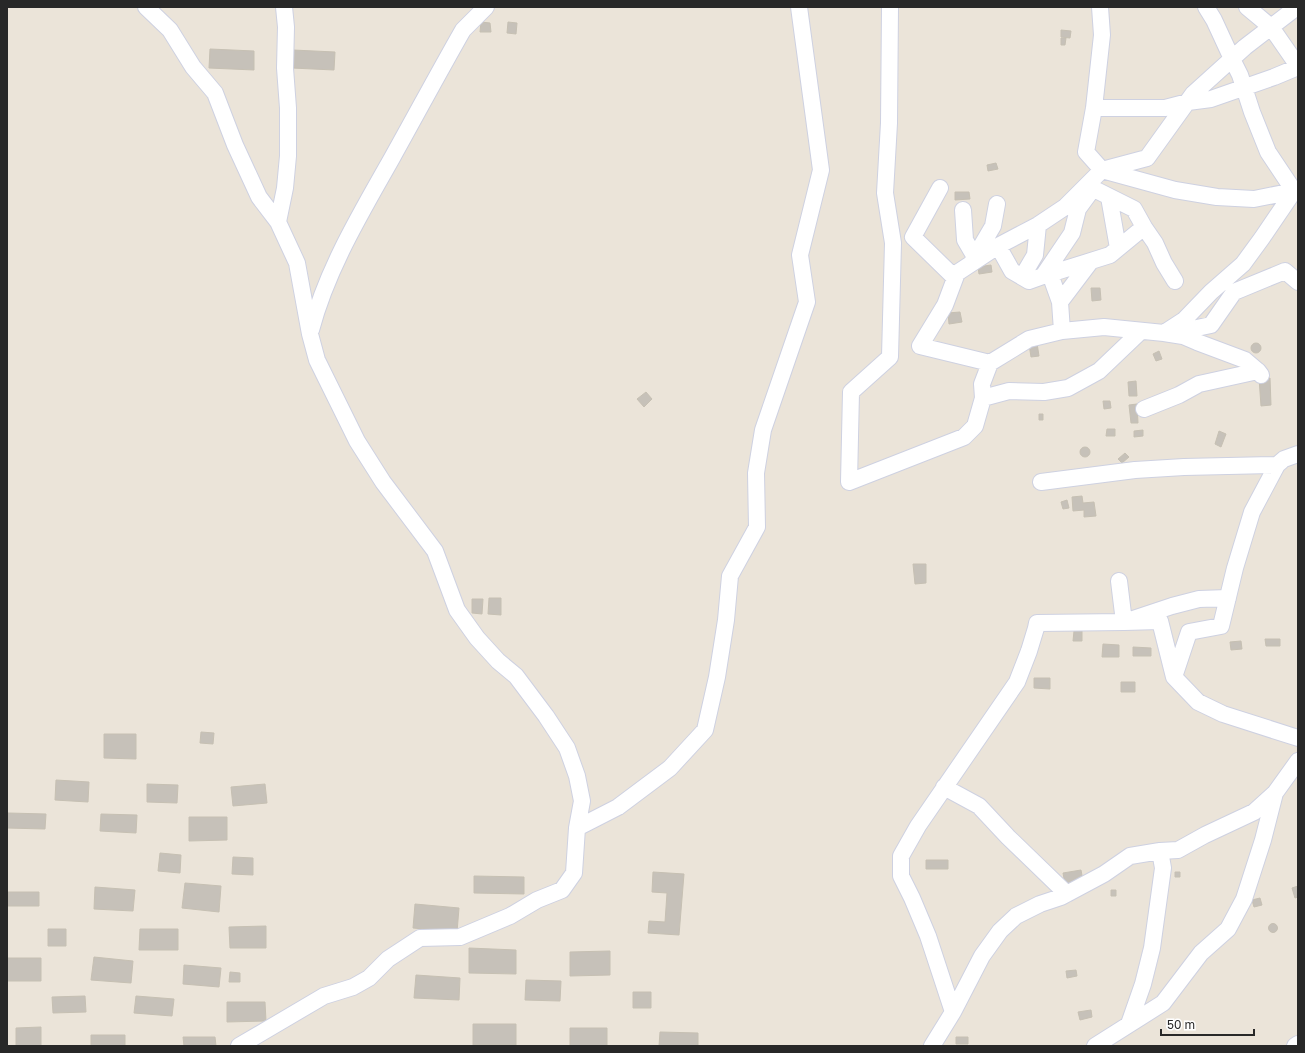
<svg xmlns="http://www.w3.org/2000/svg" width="1305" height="1053" font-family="'Golos Text',sans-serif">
<rect width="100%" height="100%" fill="#ebe4d9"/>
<path fill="#c6c1b9" stroke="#c6c0b3" d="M481,22L490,23L491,32H480Z
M508,22L517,23L516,34L507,33Z
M1061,30L1071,31L1070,38L1061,37Z
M1061,38H1066L1065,45H1061Z
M210,49L254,51V70L209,68Z
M293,50L335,52L334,70L292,68Z
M996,163L998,169L988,171L987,165Z
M955,192H969L970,199L955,200Z
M991,265L992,272L979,274L978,267Z
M1091,288H1100L1101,300L1092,301Z
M960,312L962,322L949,324L948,313Z
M1251 348a5 5 0 1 1 10 0a5 5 0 1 1-10 0Z
M1037,343L1039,356L1031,357L1029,344Z
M1159,351L1162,359L1156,361L1153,354Z
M1259,378H1270L1271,405L1261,406Z
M1136,381L1137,396H1129L1128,382Z
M646,392L652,399L644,407L637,399Z
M1103,401H1110L1111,408L1104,409Z
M1137,404L1138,423H1131L1129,405Z
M1039,414H1043V420H1039Z
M1107,429H1115V436H1106Z
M1143,430V436L1134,437V431Z
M1219,431L1226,434L1221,447L1215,444Z
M1080 452a5 5 0 1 1 10 0a5 5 0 1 1-10 0Z
M1125,453L1129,457L1122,463L1118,459Z
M1082,496L1083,503L1094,502L1096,516L1084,517V510L1073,511L1072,497Z
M1067,500L1069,508L1063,509L1061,502Z
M913,564H926V583L915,584Z
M489,598H501V615L488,614Z
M472,599H483L482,614L472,613Z
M1074,631H1082V641H1073Z
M1265,639H1280V646H1266Z
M1241,641L1242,649L1231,650L1230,642Z
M1103,644L1119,645V657H1102Z
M1133,647L1151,648V656H1133Z
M1034,678H1050V689L1034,688Z
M1121,682H1135V692H1121Z
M201,732L214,733L213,744L200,743Z
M104,734H136V759L104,758Z
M56,780L89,782L88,802L55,800Z
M147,784L178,785L177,803L147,802Z
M265,784L267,803L233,806L231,787Z
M8,813L46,814L45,829L7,828Z
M101,814L137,815L136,833L100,831Z
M189,817H227V840L189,841Z
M160,853L181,855L180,873L158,871Z
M233,857L253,858V875L232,874Z
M926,860H948V869H926Z
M1081,870L1083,881L1065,884L1063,873Z
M653,872L684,874L679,935L648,933L649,921L665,922L667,893L652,892Z
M1175,872H1180V877H1175Z
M474,876L524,877V894L474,893Z
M185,883L221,886L219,912L182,908Z
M1298,886V897L1295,898L1292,888Z
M95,887L135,890L133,911L94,909Z
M1111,890H1116V896H1111Z
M8,892H39V906H8Z
M1260,898L1262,905L1254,907L1252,900Z
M415,904L459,908L457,932L413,928Z
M1268.5 928a4.5 4.5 0 1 1 9 0a4.5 4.5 0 1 1-9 0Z
M266,926V948H230L229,927Z
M48,929H66V946H48Z
M140,929H178V950H139Z
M469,948L516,950V974L469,973Z
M610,951V975L570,976V952Z
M94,957L133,961L131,983L91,980Z
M7,958H41V981H7Z
M184,965L221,968L219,987L183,984Z
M1076,970L1077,976L1067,978L1066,971Z
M230,972L240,973V982H229Z
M416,975L460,978L459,1000L414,998Z
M526,980L561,981L560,1001L525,1000Z
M633,992H651V1008H633Z
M85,996L86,1012L53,1013L52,997Z
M136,996L174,999L172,1016L134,1013Z
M227,1002H265L266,1021L227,1022Z
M1091,1010L1092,1017L1080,1020L1078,1012Z
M473,1024H516V1045H473Z
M41,1027V1046H16V1028Z
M570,1028H607V1046H570Z
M660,1032L698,1033V1046H659Z
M91,1035H125V1046H91Z
M183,1037H215L216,1046H184Z
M956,1037H968V1044H956Z"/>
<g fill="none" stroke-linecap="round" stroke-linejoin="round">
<defs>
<path id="minor" d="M146,7L170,30L193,67L215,93L235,145L259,197L278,222L297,263L310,334L317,360L357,441L383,482L435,551L457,610L477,638L498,661L516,676L546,716L567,748L577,776L582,801L577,828L574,873L562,890L537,900L510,916L460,937L420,938L388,959L369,978L353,987L324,996L239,1046
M890,7L889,123L885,193L893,243L890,357L851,392L849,482L964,437L975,426L983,398L982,384L990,363L920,346L945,305L957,273L998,246L1038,225L1065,207L1102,170L1086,152L1094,108L1102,35L1100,7
M1206,7L1214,20L1232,59L1240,75L1252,112L1268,152L1294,191
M1247,7L1271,27L1298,66
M1094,108H1165L1188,102L1211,99L1274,77L1298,67
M940,188L913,237L955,278
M1092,188L1134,209L1144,227L1155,243L1164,263L1175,281
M1294,191L1254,199L1217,197L1175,190L1102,170L1147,158L1193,94L1245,47L1297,7
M1089,194L1078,209L1072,233L1043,276L1110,255L1144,227
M1109,197L1118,248
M963,210L965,240L975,257
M278,222L285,188L288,156V108L285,68L286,27L284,7
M998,246L1012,271L1029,281L1043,276
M973,260L993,226L997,204
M1050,274L1060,302
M1022,277L1035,255L1038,225
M1184,327L1183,336L1197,342L1245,360L1258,371
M311,330C327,269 361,213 392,158C416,115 439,72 463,30L486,7
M1062,331L1060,302L1091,261
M1164,333L1184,320L1211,292L1243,264L1262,238L1294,191
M990,363L1029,339L1062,331L1104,327L1164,333L1183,336L1192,329L1211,325L1234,292L1285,271L1298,282
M983,398L1009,391L1044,392L1068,388L1099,371L1141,331
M1144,409L1179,395L1199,384L1258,371L1261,375
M1041,482L1135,470L1184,467L1277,465
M1119,581L1124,622L1160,621L1174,677L1198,702L1223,714L1298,738
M1174,677L1189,632L1221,626L1235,568L1252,512L1277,465L1284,459L1298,454
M944,787L979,806L1008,837L1067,894
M577,828L618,807L670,768L705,730L717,677L726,620L730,576L757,527L756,473L763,430L807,302L800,255L821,170L799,7
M953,1012L928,936L912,898L901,876V856L918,826L1017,682L1029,651L1036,628L1037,623L1124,622L1172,606L1199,599L1228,598
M1129,1024L1143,984L1152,948L1163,868L1160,851
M932,1046L953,1012L982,956L1000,931L1016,916L1040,904L1061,897L1104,874L1130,856L1160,851L1178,850L1205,835L1254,812L1275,793L1298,761
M1095,1046L1163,1003L1201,953L1228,929L1244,899L1263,840L1275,793
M1295,1046L1298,1044"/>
</defs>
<use href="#minor" stroke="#ced1e1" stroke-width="18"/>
<use href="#minor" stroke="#fff" stroke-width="16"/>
</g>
<rect width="1305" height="1053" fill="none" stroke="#282828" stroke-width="16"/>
<path d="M1161 1029v6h93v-6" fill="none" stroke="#282828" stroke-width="2"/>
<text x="1167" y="1029" font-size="12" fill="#282828" stroke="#ffffff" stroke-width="3" paint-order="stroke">50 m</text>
</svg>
